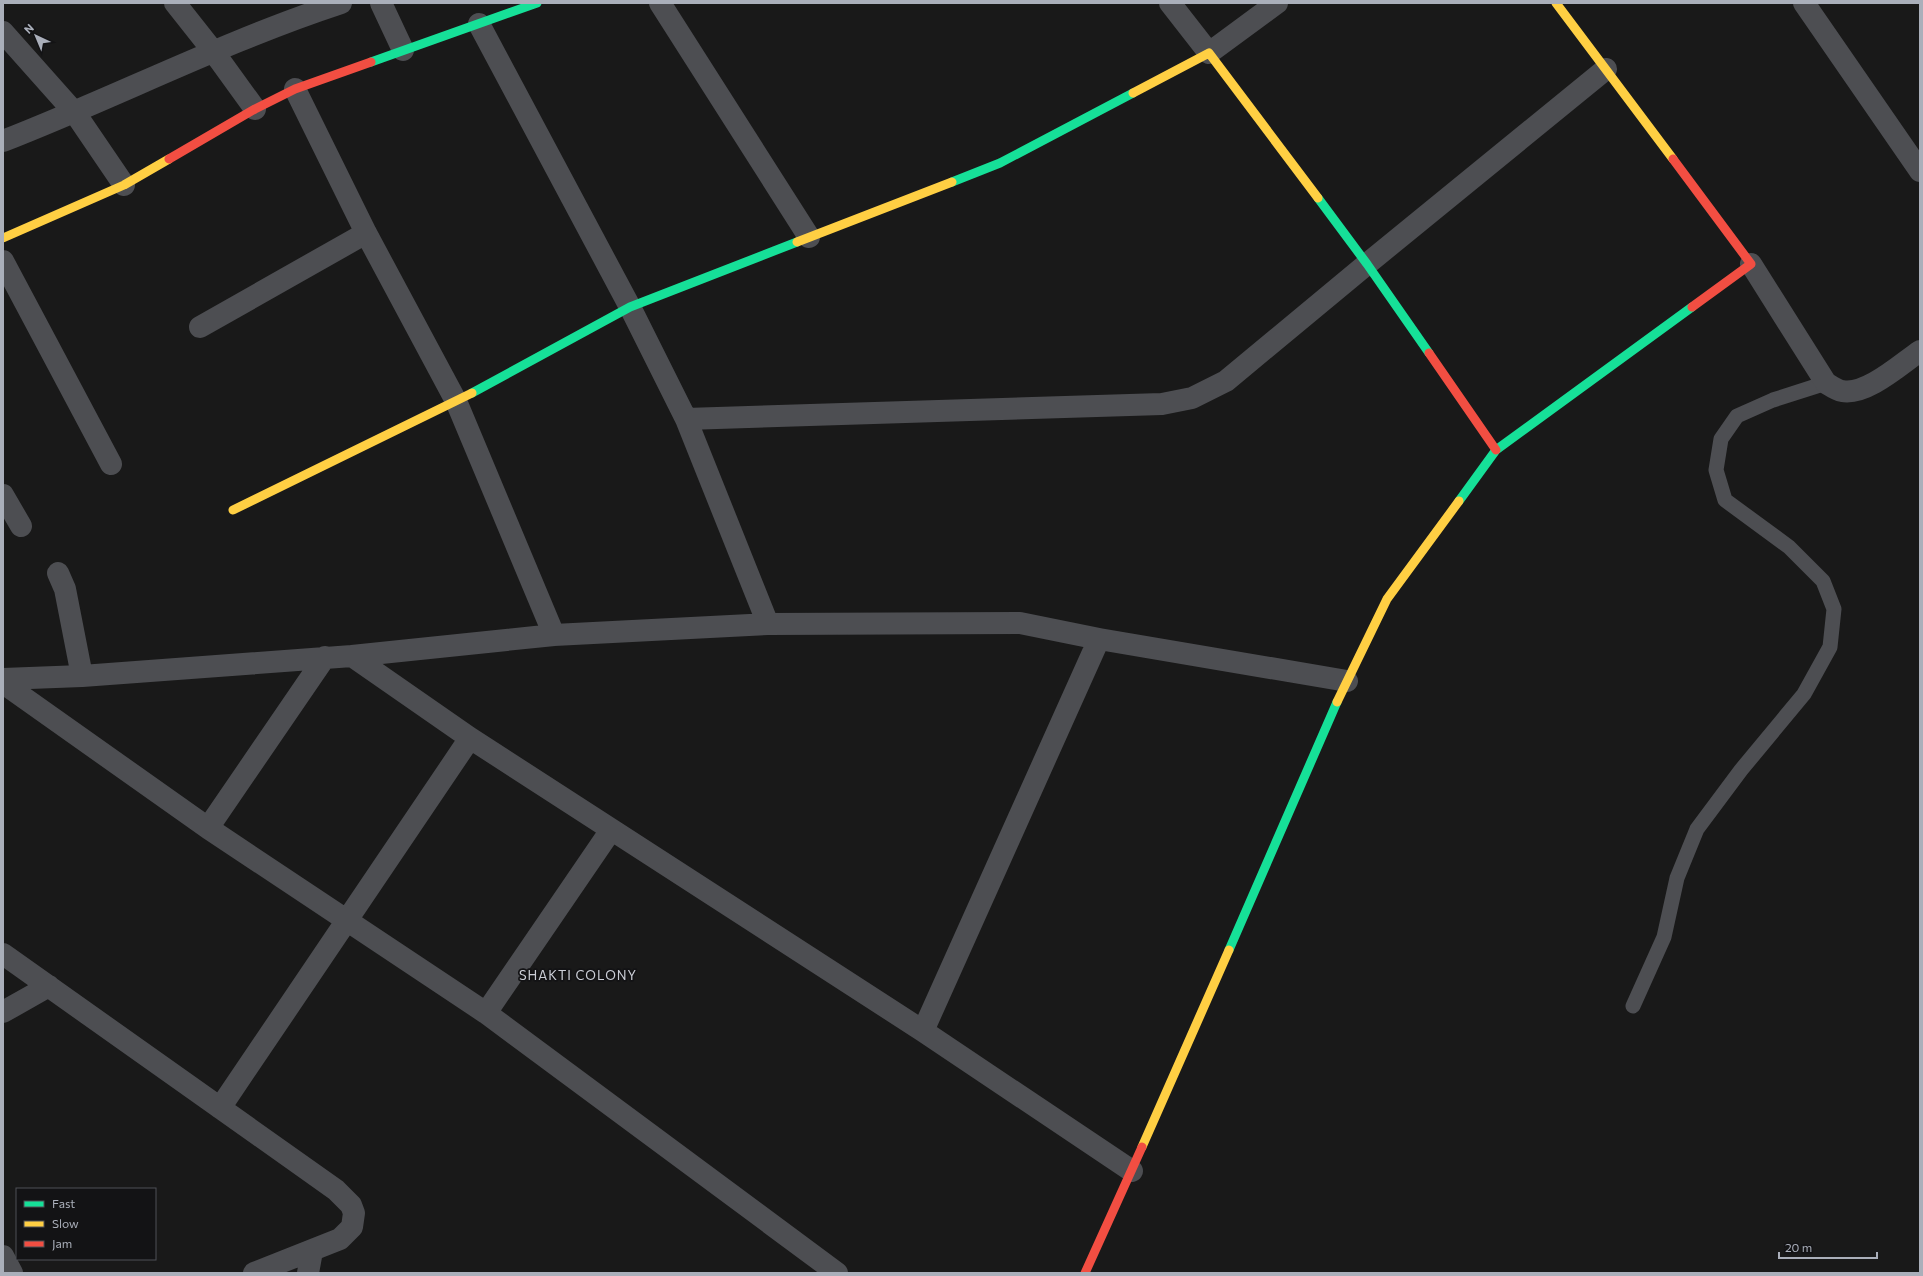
<svg xmlns="http://www.w3.org/2000/svg" width="1923" height="1276" font-family="Commissioner,sans-serif">
<rect width="100%" height="100%" fill="#191919"/>
<g fill="none" stroke-linecap="round" stroke-linejoin="round">
<path stroke="#4d4e52" stroke-width="15" d="M1633,1006L1664,937L1677,878L1697,829L1741,770L1804,694L1830,647L1834,609L1823,581L1789,547L1725,500L1716,470L1721,439L1737,416L1773,400L1826,383"/>
<path stroke="#4d4e52" stroke-width="22" d="M175,3L213,51L255,109
M381,3L403,50
M660,3L809,237
M1170,3L1209,53L1277,3
M1804,3L1920,171
M479,24L630,307L686,419L768,624
M3,32L75,113L124,185
M295,89L366,233L456,401L554,635
M3,141C116,97 225,41 341,3
M3,261L111,464
M1751,264L1826,383C1831,386 1836,390 1842,391C1866,396 1901,364 1920,351
M200,327L366,233
M686,419L1162,404L1192,398L1226,381L1367,264L1606,69
M3,495L21,526
M58,573L65,589L82,676
M352,656L554,635L768,624L1020,623L1099,639L1347,681
M3,679L82,676L352,656L470,738L923,1031L1132,1171
M3,683L208,828L486,1013L837,1273
M208,828L325,657
M3,954L336,1190L351,1205L354,1213L352,1227L340,1239L254,1273
M3,1012L49,986
M486,1013L611,830
M923,1031L1099,639
M220,1108L470,738
M3,1256L12,1273
M308,1273L312,1251"/>
<path stroke="#16e098" stroke-width="9" d="M371,62L537,3
M952,182L1000,163L1133,93
M1318,198L1367,264L1429,353
M472,393L630,307L797,242
M1459,501L1496,450L1692,307
M1229,950L1337,702"/>
<path stroke="#ffcf43" stroke-width="9" d="M1556,3L1673,159
M1133,93L1209,53L1318,198
M3,238L124,185L169,159
M797,242L952,182
M233,510L472,393
M1337,702L1387,599L1459,501
M1142,1147L1229,950"/>
<path stroke="#f24e42" stroke-width="9" d="M169,159L255,109L295,89L371,62
M1673,159L1751,264L1692,307
M1429,353L1496,450
M1085,1273L1142,1147"/>
</g>
<g text-anchor="middle" stroke-width="3.5" stroke-linejoin="round" paint-order="stroke">
<g font-size="13" letter-spacing="1" fill="#cbced6" stroke="#131315">
<text x="578" y="980">SHAKTI COLONY</text>
</g>
</g>
<rect width="1923" height="1276" fill="none" stroke="#aaafba" stroke-width="8"/>
<rect x="16" y="1188" width="140" height="72" fill="#131315" stroke="#4f5157"/>
<rect x="24" y="1201" width="20" height="6" fill="#16e098" stroke="#4f5157"/>
<text x="52" y="1208" font-size="12" fill="#aaafba">Fast</text>
<rect x="24" y="1221" width="20" height="6" fill="#ffcf43" stroke="#4f5157"/>
<text x="52" y="1228" font-size="12" fill="#aaafba">Slow</text>
<rect x="24" y="1241" width="20" height="6" fill="#f24e42" stroke="#4f5157"/>
<text x="52" y="1248" font-size="12" fill="#aaafba">Jam</text>
<g transform="translate(36 36) rotate(316)" stroke="#131315" stroke-width="3" paint-order="stroke">
<path d="M0-3L7 15L0 10L-7 15Z" fill="#aaafba"/>
<text y="-6" font-size="11" font-weight="bold" text-anchor="middle" fill="#aaafba">N</text>
</g>
<path d="M1779 1252v6h98v-6" fill="none" stroke="#aaafba" stroke-width="2"/>
<text x="1785" y="1252" font-size="12" fill="#aaafba" stroke="#131315" stroke-width="3" paint-order="stroke">20 m</text>
</svg>
